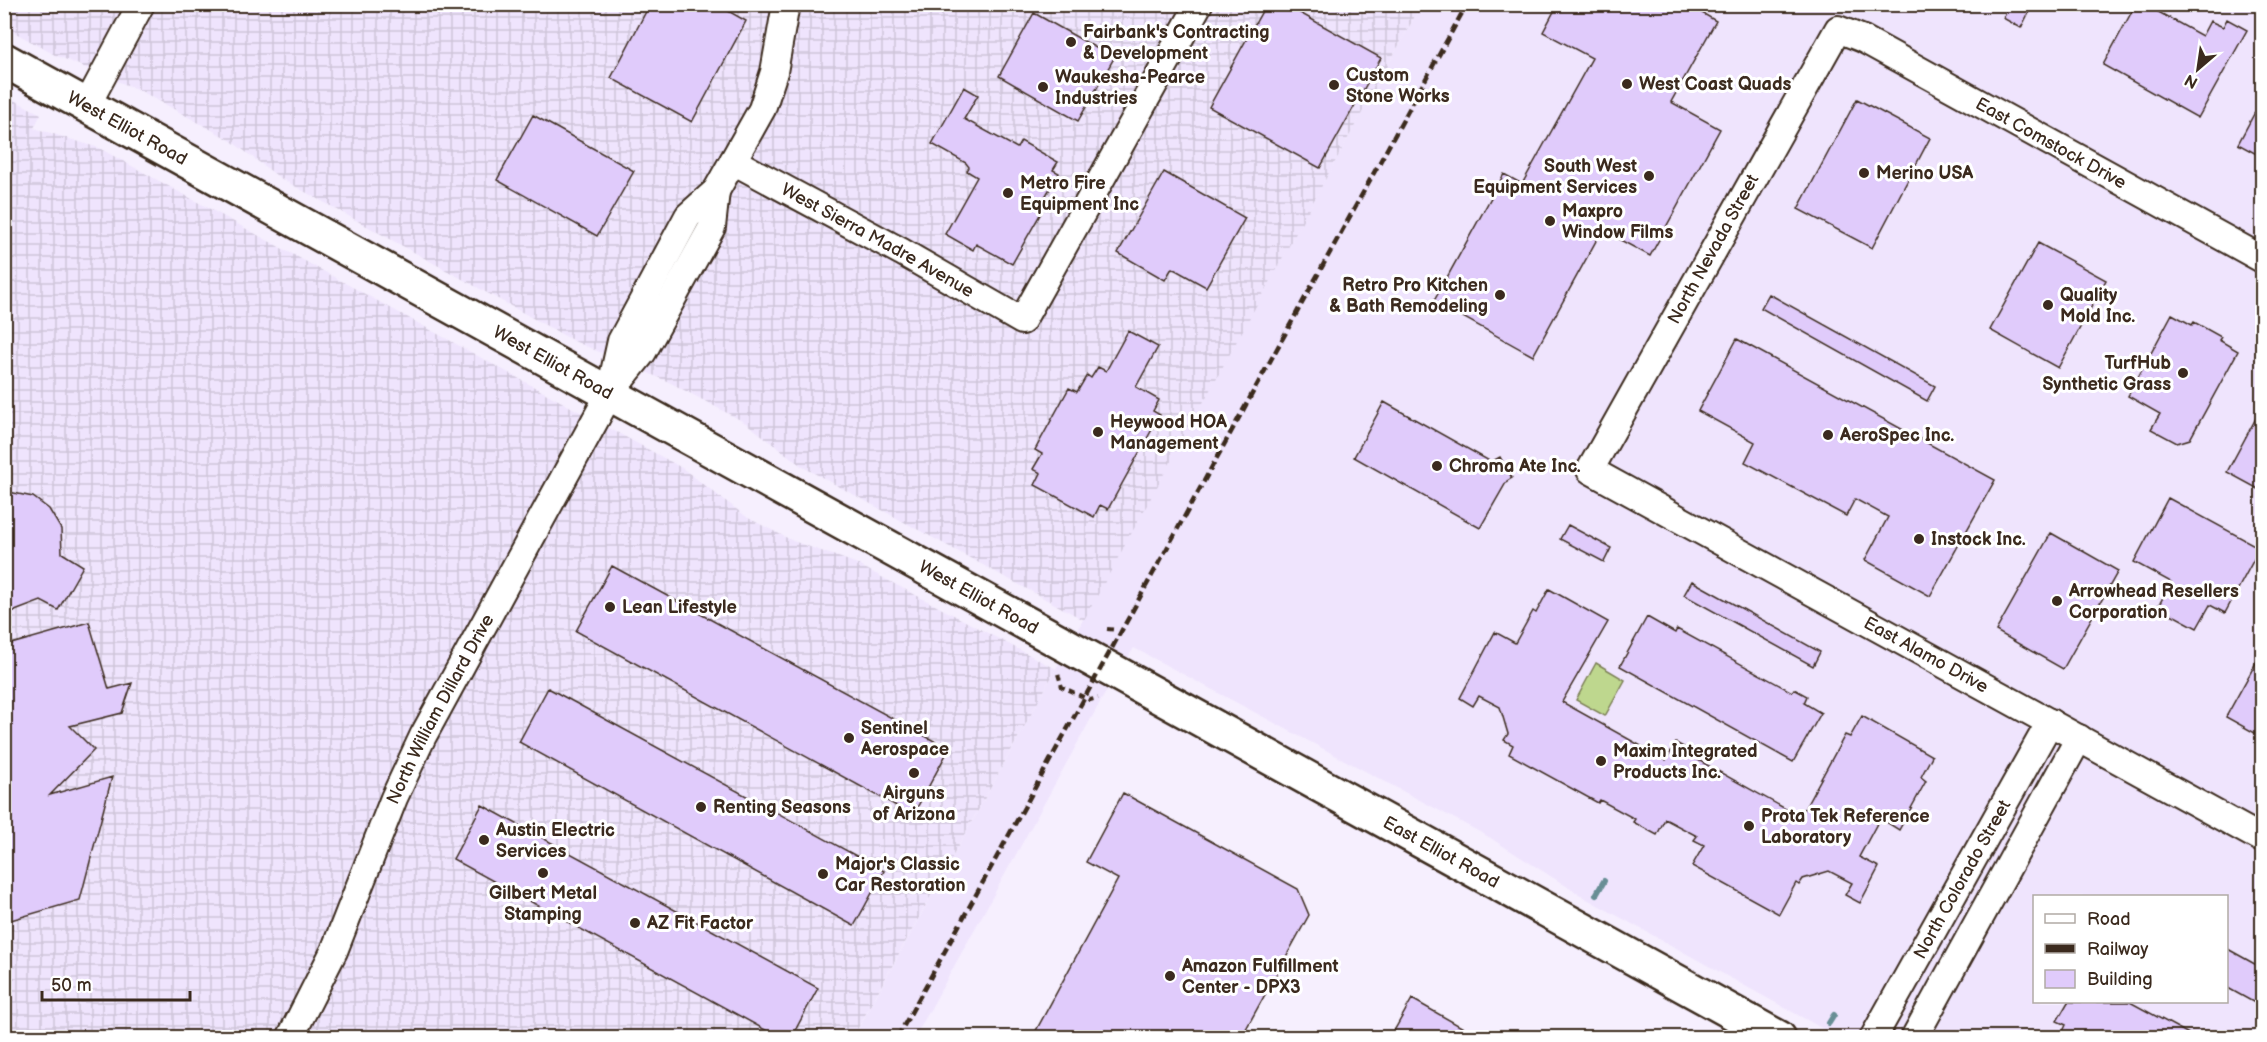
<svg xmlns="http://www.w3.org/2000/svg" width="2267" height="1042" font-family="'Balsamiq Sans',sans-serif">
<defs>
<pattern id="industrial-grid" width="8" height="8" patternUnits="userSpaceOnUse" patternTransform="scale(1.5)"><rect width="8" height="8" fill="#efe4fd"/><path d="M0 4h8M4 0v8" fill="none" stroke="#cec4d8"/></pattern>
</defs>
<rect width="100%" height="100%" fill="#f6effe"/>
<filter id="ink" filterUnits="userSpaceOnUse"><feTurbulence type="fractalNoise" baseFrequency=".0167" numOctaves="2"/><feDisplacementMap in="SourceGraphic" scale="12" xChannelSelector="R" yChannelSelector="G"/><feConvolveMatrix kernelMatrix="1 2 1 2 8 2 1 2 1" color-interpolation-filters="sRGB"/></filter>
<g filter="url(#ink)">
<path fill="#efe4fd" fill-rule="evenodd" d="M1421,5H2262V1037H1838L1585,898L1489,837L1134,648L1103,697L915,1037L853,1038ZM2034,896H2226V1002H2034Z"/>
<path fill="url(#industrial-grid)" d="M5,4L1421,5L1084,620L803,467L746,423L669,382L574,341L280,178L230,140L141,91L55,55L5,27Z
M4,95L41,114L34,128L99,148L682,468L748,518L793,541L855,563L1056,669L853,1037H5Z"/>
<path fill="#bed78e" stroke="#7c8056" stroke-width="1.5" d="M1596,663L1625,680L1605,716L1576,700Z"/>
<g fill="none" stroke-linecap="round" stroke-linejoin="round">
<path stroke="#678e95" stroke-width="6" d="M1596,895L1604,881
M1829,1023L1834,1015"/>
</g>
<path fill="#e0cbfb" stroke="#3b2a1e" stroke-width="1.5" d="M650,4H716L746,21L692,122L611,78Z
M1266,4H1284L1381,58L1320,168L1209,107Z
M1558,4H1707L1702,13L1716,21L1671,102L1720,129L1650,256L1602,230L1533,356L1434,301L1504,174L1522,184L1592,58L1543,32Z
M2010,4H2033L2021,28L2003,18Z
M2136,4H2144L2202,36L2210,21L2223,27L2227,19L2247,30L2198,118L2103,65Z
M1034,13L1114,58L1078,121L999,76Z
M964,87L978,95L964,119L1017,148L1021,141L1058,162L1053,170L1059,173L1038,209L1042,211L1012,264L976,244L973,250L945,234L977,177L967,171L969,167L966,163L932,144Z
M1857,99L1930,138L1872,248L1798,209Z
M2262,99V157L2238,144Z
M533,115L634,171L597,236L497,180Z
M1164,172L1245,218L1206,287L1172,268L1165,280L1118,253Z
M2038,243L2106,280L2058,368L1990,330Z
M1769,294L1935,386L1927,401L1761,308Z
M2172,314L2192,325L2194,322L2221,337L2219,340L2238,351L2190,439L2177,443L2151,429L2160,414L2128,396Z
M1128,331L1158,347L1136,387L1159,400L1153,411L1160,415L1108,509L1100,505L1094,517L1035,485L1041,473L1033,469L1042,454L1035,450L1069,388L1077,392L1087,375L1091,378L1098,367L1106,371Z
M1737,339L1995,480L1930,596L1865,560L1888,517L1855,499L1846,516L1745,462L1755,442L1698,411Z
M1384,402L1491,462L1500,457L1512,478L1507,481L1480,528L1354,457Z
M2262,407V491L2227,472Z
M4,491L33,497L49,509L61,529L62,553L83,566L58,610L41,601L15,611H4Z
M2168,498L2260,548L2225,613L2210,605L2197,628L2158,607L2171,582L2134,562Z
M1568,525L1611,548L1604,562L1560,539Z
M2051,533L2118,571L2063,669L1996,631Z
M612,566L949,749L913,815L576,631Z
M1692,581L1820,652L1813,666L1684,595Z
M1549,589L1608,622L1562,702L1666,760L1676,743L1700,756L1698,760L1800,817L1845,735L1850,737L1862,716L1932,756L1921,777L1926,781L1899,830L1880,818L1859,857L1879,867L1860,903L1845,895L1852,883L1829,871L1803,879L1799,885L1796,883L1779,914L1692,866L1704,845L1694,840L1697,836L1665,819L1657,835L1633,822L1635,819L1600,800L1598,803L1509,754L1513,745L1504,740L1508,734L1500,707L1479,696L1473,706L1460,698L1495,632L1515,643L1533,611L1536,613Z
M1647,617L1675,633L1677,629L1792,692L1794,689L1807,696L1804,703L1821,713L1793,762L1620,666Z
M89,622L109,689L132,683L122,713L70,726L94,750L50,795L112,777L80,900L4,922V646Z
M2262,652V737L2226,717Z
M548,688L884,871L854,926L519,742Z
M1123,793L1298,889L1309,915L1241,1038H1032L1118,879L1086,862Z
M482,805L818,988L791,1038H780L453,859Z
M2226,948L2262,968V1007L2226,987Z
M1412,999L1481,1038H1390Z
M2068,1002H2130L2196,1038H2060L2066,1025L2057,1021Z"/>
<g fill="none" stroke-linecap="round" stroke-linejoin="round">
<defs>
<g id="minor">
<path d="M87,105L141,4"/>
<path id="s1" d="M733,161L902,252L1022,321L1199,4"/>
<path id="s2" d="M2262,259L1863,39L1838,29L1590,470L2262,839"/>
<path d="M611,386L621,341L688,216L716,191L762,109L774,72L786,4"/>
<path id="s3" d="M290,1038L334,951L394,798L423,736L610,393L643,352L712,227L716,191"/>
<path id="s4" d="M1873,1038L2050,722"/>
<path d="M1914,1038L2079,738"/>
</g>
<g id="major">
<path id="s5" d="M4,60L1779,1038"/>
</g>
</defs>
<use href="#minor" stroke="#3b2a1e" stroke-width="30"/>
<use href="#major" stroke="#3b2a1e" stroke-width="38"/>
<path stroke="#3b2a1e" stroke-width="4" stroke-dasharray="6 4.5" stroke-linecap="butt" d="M1107,629L1117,630
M1058,674L1062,687L1090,700L1098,698"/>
<use href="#minor" stroke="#fff" stroke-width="26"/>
<use href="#major" stroke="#fff" stroke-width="33"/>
<path stroke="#3b2a1e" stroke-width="4.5" stroke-dasharray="9 4.5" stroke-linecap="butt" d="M897,1038L1467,4"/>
</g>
</g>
<g fill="#3b2a1e" stroke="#fff" stroke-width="2">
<circle cx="1071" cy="42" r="6"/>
<circle cx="1627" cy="84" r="6"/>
<circle cx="1334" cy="85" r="6"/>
<circle cx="1043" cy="87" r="6"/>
<circle cx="1864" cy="173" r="6"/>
<circle cx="1649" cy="176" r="6"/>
<circle cx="1008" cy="193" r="6"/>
<circle cx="1550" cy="221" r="6"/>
<circle cx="1500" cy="295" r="6"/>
<circle cx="2048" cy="305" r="6"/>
<circle cx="2183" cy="373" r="6"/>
<circle cx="1098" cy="432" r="6"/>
<circle cx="1828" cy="435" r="6"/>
<circle cx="1437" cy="466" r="6"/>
<circle cx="1919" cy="539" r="6"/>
<circle cx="2057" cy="601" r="6"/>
<circle cx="610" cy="607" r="6"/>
<circle cx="849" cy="738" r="6"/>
<circle cx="1601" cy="761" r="6"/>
<circle cx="914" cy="773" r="6"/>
<circle cx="701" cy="807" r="6"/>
<circle cx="1749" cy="826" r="6"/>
<circle cx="484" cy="840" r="6"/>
<circle cx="543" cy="873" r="6"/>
<circle cx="823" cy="874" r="6"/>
<circle cx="635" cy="923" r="6"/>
<circle cx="1170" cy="976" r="6"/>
</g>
<g text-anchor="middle" stroke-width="6" stroke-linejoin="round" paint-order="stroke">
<g font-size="18" font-weight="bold" fill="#3b2a1e" stroke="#fff" text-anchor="start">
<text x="1083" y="38">Fairbank's Contracting<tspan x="1083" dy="21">&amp; Development</tspan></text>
<text x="1346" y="81">Custom<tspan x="1346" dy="21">Stone Works</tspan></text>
<text x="1055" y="83">Waukesha-Pearce<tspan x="1055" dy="21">Industries</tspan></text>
<text x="1639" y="90">West Coast Quads</text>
<text x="1637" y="172" text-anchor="end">South West<tspan x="1637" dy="21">Equipment Services</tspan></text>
<text x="1876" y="179">Merino USA</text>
<text x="1020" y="189">Metro Fire<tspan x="1020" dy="21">Equipment Inc</tspan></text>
<text x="1562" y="217">Maxpro<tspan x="1562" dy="21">Window Films</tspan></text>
<text x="1488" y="291" text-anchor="end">Retro Pro Kitchen<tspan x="1488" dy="21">&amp; Bath Remodeling</tspan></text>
<text x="2060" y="301">Quality<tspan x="2060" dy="21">Mold Inc.</tspan></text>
<text x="2171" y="369" text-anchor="end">TurfHub<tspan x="2171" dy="21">Synthetic Grass</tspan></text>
<text x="1110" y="428">Heywood HOA<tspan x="1110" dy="21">Management</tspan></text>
<text x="1840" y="441">AeroSpec Inc.</text>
<text x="1449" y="472">Chroma Ate Inc.</text>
<text x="1931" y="545">Instock Inc.</text>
<text x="2069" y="597">Arrowhead Resellers<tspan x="2069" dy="21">Corporation</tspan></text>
<text x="622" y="613">Lean Lifestyle</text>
<text x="861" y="734">Sentinel<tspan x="861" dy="21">Aerospace</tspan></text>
<text x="1613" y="757">Maxim Integrated<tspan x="1613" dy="21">Products Inc.</tspan></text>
<text x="914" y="799" text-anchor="middle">Airguns<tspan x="914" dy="21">of Arizona</tspan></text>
<text x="713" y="813">Renting Seasons</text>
<text x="1761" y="822">Prota Tek Reference<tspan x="1761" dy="21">Laboratory</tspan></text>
<text x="496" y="836">Austin Electric<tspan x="496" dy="21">Services</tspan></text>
<text x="835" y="870">Major's Classic<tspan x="835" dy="21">Car Restoration</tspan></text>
<text x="543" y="899" text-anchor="middle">Gilbert Metal<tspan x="543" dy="21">Stamping</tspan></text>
<text x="647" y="929">AZ Fit Factor</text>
<text x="1182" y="972">Amazon Fulfillment<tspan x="1182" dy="21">Center - DPX3</tspan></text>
</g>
<g font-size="18" fill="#3b2a1e" stroke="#fff">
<text dy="6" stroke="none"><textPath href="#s5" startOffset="141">West Elliot Road</textPath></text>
<text transform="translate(2051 143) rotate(29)" y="6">East Comstock Drive</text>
<text dy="6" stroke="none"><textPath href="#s1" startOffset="165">West Sierra Madre Avenue</textPath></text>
<text transform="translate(1713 249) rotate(-61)" y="6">North Nevada Street</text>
<text dy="6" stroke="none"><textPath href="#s5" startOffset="627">West Elliot Road</textPath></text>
<text dy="6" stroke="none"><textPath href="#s5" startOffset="1113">West Elliot Road</textPath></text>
<text dy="6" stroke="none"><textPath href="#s2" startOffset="1372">East Alamo Drive</textPath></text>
<text dy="6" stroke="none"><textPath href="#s3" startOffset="362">North William Dillard Drive</textPath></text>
<text dy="6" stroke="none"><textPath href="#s5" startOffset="1641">East Elliot Road</textPath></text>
<text dy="6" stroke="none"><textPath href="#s4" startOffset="182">North Colorado Street</textPath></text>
</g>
</g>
<rect width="2267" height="1042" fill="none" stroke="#fff" stroke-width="24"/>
<rect x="12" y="12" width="2243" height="1018" fill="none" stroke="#3b2a1e" stroke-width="2" filter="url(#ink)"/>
<rect x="2033" y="895" width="195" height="108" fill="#ffffff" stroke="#b1aaa5" stroke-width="1.5"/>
<rect x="2045" y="914" width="30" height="9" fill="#ffffff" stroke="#b1aaa5" stroke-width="1.5"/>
<text x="2087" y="925" font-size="18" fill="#3b2a1e">Road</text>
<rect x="2045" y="944" width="30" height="9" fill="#3b2a1e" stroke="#b1aaa5" stroke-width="1.5"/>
<text x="2087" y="955" font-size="18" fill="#3b2a1e">Railway</text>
<rect x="2045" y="970" width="30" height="18" fill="#e0cbfb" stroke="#b1aaa5" stroke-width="1.5"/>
<text x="2087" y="985" font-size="18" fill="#3b2a1e">Building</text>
<g transform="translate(2198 69) rotate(209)" stroke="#ffffff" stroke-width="4.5" paint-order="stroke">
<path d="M0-4.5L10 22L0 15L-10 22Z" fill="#3b2a1e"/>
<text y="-9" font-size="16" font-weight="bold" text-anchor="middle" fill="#3b2a1e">N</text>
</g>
<path d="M42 991v9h148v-9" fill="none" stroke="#3b2a1e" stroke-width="3"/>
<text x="51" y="991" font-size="18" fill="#3b2a1e" stroke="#ffffff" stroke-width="4.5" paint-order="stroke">50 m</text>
</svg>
